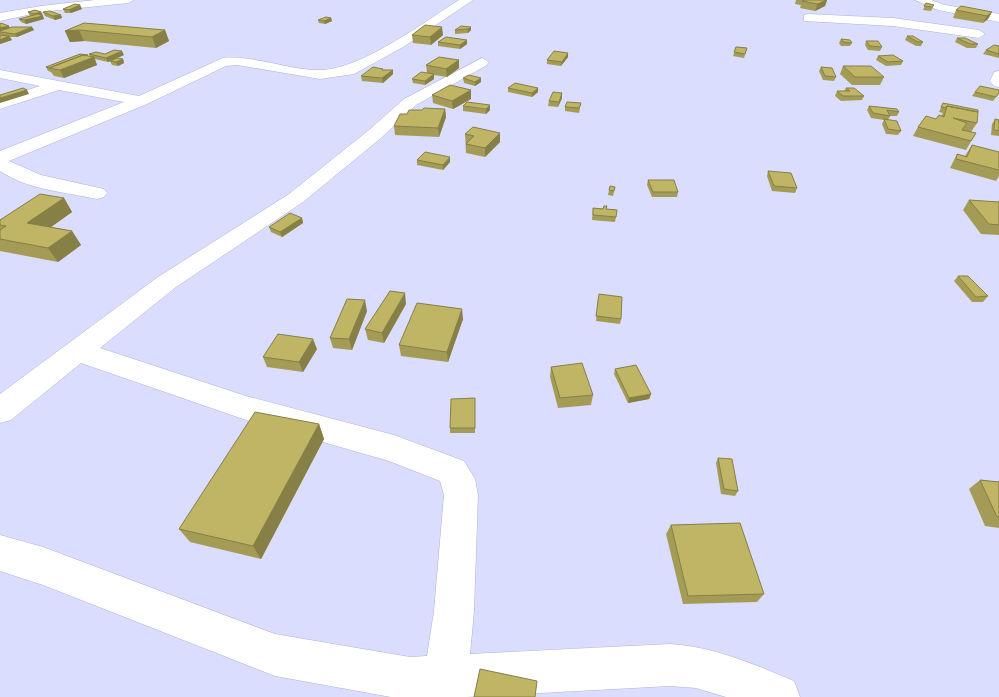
<svg xmlns="http://www.w3.org/2000/svg" width="999" height="697" font-family="'Varela Round',sans-serif">
<rect width="100%" height="100%" fill="#daddfe"/>
<g fill="none" stroke-linecap="round" stroke-linejoin="round">
<defs>
<path id="minor" d="M95,0H134L128,3L41,12L0,21V13L41,6Z
M459,0H473L403,47L354,74L320,79L237,65L226,66L147,104L9,161L41,175L104,189L107,193L104,197L97,199C65,192 28,190 0,171V151L124,102L59,90L0,109V99L40,86L0,78V70L139,96L223,58C256,55 290,71 321,70C362,69 424,22 459,0Z
M915,0H931L945,5L999,14V22L938,10Z
M808,14L893,18L979,30L985,34L979,38L893,26L804,21V15Z
M482,58L489,62L487,65L416,105L381,138L303,202L176,287L100,348L246,396L394,435L464,461L475,479L478,495L474,611L470,654L670,644C715,647 753,664 794,681L800,697H726L696,688L670,686L466,697H391L275,676L43,585L0,571V535L43,547L275,634L410,657L427,656L434,611L444,495L440,481L389,461L246,420L81,363L11,420L0,423V394L158,277L289,194L369,130L404,99Z
M999,71V87L994,86L990,81L994,72Z"/>
</defs>
<use href="#minor" stroke="#b0b3d2" stroke-width="1"/>
<use href="#minor" fill="#fff" fill-rule="evenodd"/>
</g>
<path fill="#a49c56" d="M796,0H827L825,6L815,11L800,8L801,5L795,4Z
M926,3L934,5L931,11L923,10Z
M80,5L82,9L71,13H65L63,9Z
M956,10L992,12L988,19L983,23L953,18Z
M28,12H41L44,19L26,24L21,22L19,19L30,16Z
M43,12L61,15L62,18L55,20L45,16Z
M331,18L332,21L325,24L319,23L318,20Z
M84,23L165,30L169,41L156,48L84,41L70,42L65,31Z
M0,24L10,28L32,27L34,30L17,37H10L12,40L0,44Z
M471,27V30L468,33L455,34V30Z
M412,35H443L431,45L413,43Z
M907,36L923,42L921,46H916L905,40Z
M957,38L978,44L976,48H967L955,42Z
M841,39L852,43L850,46H841L839,43Z
M467,40V44L460,49L438,46V42Z
M866,41L882,47L880,51L868,50L865,45Z
M999,46V58L983,54L986,50Z
M736,47L747,48L744,58L733,56Z
M568,53V57L561,66L547,64V60Z
M89,54H105L124,55L108,62L95,59L97,65L64,78L54,76L51,72L48,71L46,67L88,56H90Z
M878,56L903,61L901,65L886,66L876,60Z
M123,59L124,63L118,66L112,65L110,61Z
M459,60V68L447,77L434,75V79L425,85L413,83L412,79L427,73L426,65Z
M843,66L884,77L880,85H852L840,74Z
M821,67L836,77L834,81L823,80L819,71Z
M383,70H393V74L383,83L362,81L361,76Z
M463,78H481V82L475,86L464,83Z
M508,88L538,92L532,97L508,92Z
M846,88L864,96L862,100L841,101L835,96L837,91H844Z
M471,90V99L453,109L433,103L432,95Z
M975,92L999,93L993,101L972,96Z
M562,93V98L558,107L548,106L549,101Z
M581,103L579,113L565,111V107Z
M943,103L977,123L971,132L976,133L966,150L913,136L918,127L941,116L943,113L939,112Z
M463,106L490,110L486,114L463,111Z
M869,106L899,112L897,116H890L888,120L901,131L898,135L886,134L882,124L884,120L871,118L867,110Z
M445,109L446,117L439,137L395,135L394,126L407,114L422,110Z
M995,119L999,120V136L991,135L992,124Z
M500,133V142L485,157L466,153L465,134Z
M972,145L999,152V176L996,181L950,168L957,154L965,156Z
M417,160L450,162L443,170L417,165Z
M768,171L797,188L795,193L772,191L767,176Z
M648,180L678,192L677,197H652L647,185Z
M615,187L613,196L608,195L609,190Z
M64,198L72,212L51,227L72,231L81,245L58,262L0,251V220Z
M969,200L999,202V235L981,234L963,210Z
M593,208L606,209L616,217L615,222L592,220Z
M302,218L303,223L282,237L271,232L269,227Z
M958,276L988,296L983,302H972L954,281Z
M598,299L621,319L620,324L596,321Z
M406,304L384,343L368,340L365,329Z
M367,311L352,350L333,348L330,338Z
M463,319L448,362L401,356L399,345Z
M317,349L303,372L267,367L263,357Z
M551,367L593,395L591,405L558,408L550,377Z
M615,369L651,394L649,399L628,403L614,374Z
M475,398V433H450V428Z
M319,424L324,439L261,559L190,542L179,529Z
M718,458L738,491L735,496L721,494L716,463Z
M980,480L999,482V528L985,526L969,489Z
M671,525L764,594L757,602L683,604L666,534Z"/>
<path fill="#867f46" d="M819,0H827L825,6L815,11Z
M80,5L82,9L71,13L69,10Z
M41,12L43,16H40H43L44,19L26,24L24,20L36,17L34,14Z
M992,12L988,19L983,23L987,16Z
M61,15L62,18L55,20L53,16Z
M331,18L332,21L325,24L324,21Z
M9,26L11,30L0,32V28Z
M32,27L34,30L17,37L15,34Z
M442,27L443,35L431,45L430,37Z
M471,27V30L468,33V29Z
M79,30L84,41L70,42L65,31Z
M165,30L169,41L156,48L152,37Z
M9,36L12,40L0,44V40Z
M467,40V44L460,49V45Z
M122,51L124,55L108,62L106,58Z
M568,53V57L561,66L562,62Z
M94,57L97,65L64,78L60,70Z
M123,59L124,63L118,66L116,62Z
M459,60V68L447,77L446,69Z
M393,70V74L383,83L382,78Z
M434,74V79L425,85V81Z
M481,78V82L475,86V82Z
M538,88V92L532,97V93Z
M27,90L29,94L0,103V98Z
M471,90V99L453,109L452,101Z
M562,93V98L558,107L559,102Z
M490,105V110L486,114V109Z
M445,109L446,117L439,137L438,128Z
M500,133V142L485,157V148Z
M450,157V162L443,170V165Z
M64,198L72,212L37,237L27,223Z
M302,218L303,223L282,237L280,232Z
M72,231L81,245L58,262L48,248Z
M405,293L406,304L384,343L382,333Z
M365,300L367,311L352,350L349,339Z
M462,309L463,319L448,362L447,352Z
M313,339L317,349L303,372L299,362Z
M651,394L649,399L628,403L629,398Z
M319,424L324,439L261,559L253,546Z"/>
<path fill="#bfb564" stroke="#867f46" d="M805,0H826L818,4L802,1Z
M926,3L934,5L932,7L924,6Z
M75,4L80,5L69,10L63,9Z
M961,6L992,12L987,16L956,10Z
M35,10L41,12L34,14L28,12Z
M50,11L61,15L53,16L43,12Z
M38,14L43,16L24,20L19,19Z
M326,17L331,18L324,21L318,20Z
M1,23L9,26L0,28V24Z
M84,23L165,30L152,37L79,30L65,31Z
M425,25L442,27L430,37L412,35Z
M461,26L471,27L468,29L455,30Z
M12,27H32L15,34L0,32V31Z
M0,35L9,36L0,40Z
M907,36H913L923,42H918Z
M446,37L467,40L460,45L438,42Z
M957,38H965L978,44H970Z
M841,39L850,40L852,43L843,42Z
M866,41H878L882,47L870,46Z
M994,45L999,46V54L986,50Z
M736,47L747,48L745,54L734,52Z
M114,50L122,51L106,58L89,54L96,52L105,54Z
M554,51L568,53L562,62L547,60Z
M80,54L88,55H83L49,68L46,67Z
M83,55L94,57L60,70L49,68Z
M893,55L903,61L888,62L878,56Z
M439,57L459,60L446,69L426,65Z
M117,58L123,59L116,62L110,61Z
M843,66H871L884,77H855Z
M373,67L383,69L382,70H393L382,78L361,76Z
M821,67L832,68L836,77L825,76Z
M421,72L434,74L425,81L412,79Z
M469,75L481,78L475,82L463,78Z
M515,83L538,88L532,93L508,88Z
M450,85L471,90L452,101L432,95Z
M980,86L999,90V93L996,97L975,92Z
M23,88L27,90L0,98V95Z
M846,88H854L864,96H843L837,91H850Z
M553,92L562,93L559,102L549,101Z
M467,102L490,105L486,109L463,106Z
M567,102L581,103L579,108L565,107Z
M943,103L978,110V112L947,106L945,108L941,107Z
M869,106L897,109L899,112L887,110L890,116L873,113Z
M947,106L978,112L977,123L953,118L967,123L962,130L976,133L971,141L918,127L926,116L936,119L939,115L944,117Z
M424,108L445,109L438,128L394,126L400,114H407L409,110H422Z
M884,119L897,121L901,131L888,129Z
M995,119L999,120V131L994,130Z
M473,127L500,133L485,148L466,144L474,136L465,134Z
M972,145L999,152V170L956,159L957,154L967,157Z
M425,152L450,157L443,165L417,160Z
M768,171L791,173L797,188L774,186Z
M648,180H674L678,192H653Z
M610,186L615,187L614,191L609,190Z
M40,194L64,198L27,223L72,231L48,248L0,239V230L6,226L0,225V220Z
M969,200L999,202V225L989,224Z
M604,206H607L606,209L617,210L616,217L593,215V208L603,209Z
M290,213L302,218L280,232L269,227Z
M958,276H968L988,296L976,297Z
M390,291L405,293L382,333L365,329Z
M599,294L622,297L621,319L596,316Z
M347,299L365,300L349,339L330,338Z
M417,303L462,309L447,352L399,345Z
M278,334L313,339L299,362L263,357Z
M582,363L593,395L560,398L551,367Z
M636,365L651,394L629,398L615,369Z
M475,398V428H450L451,399Z
M255,412L319,424L253,546L179,529Z
M718,458L732,459L738,491L724,489Z
M980,480L999,482V517H997Z
M740,523L764,594L688,596L671,525Z
M480,669L537,681L535,697H474Z"/>
</svg>
